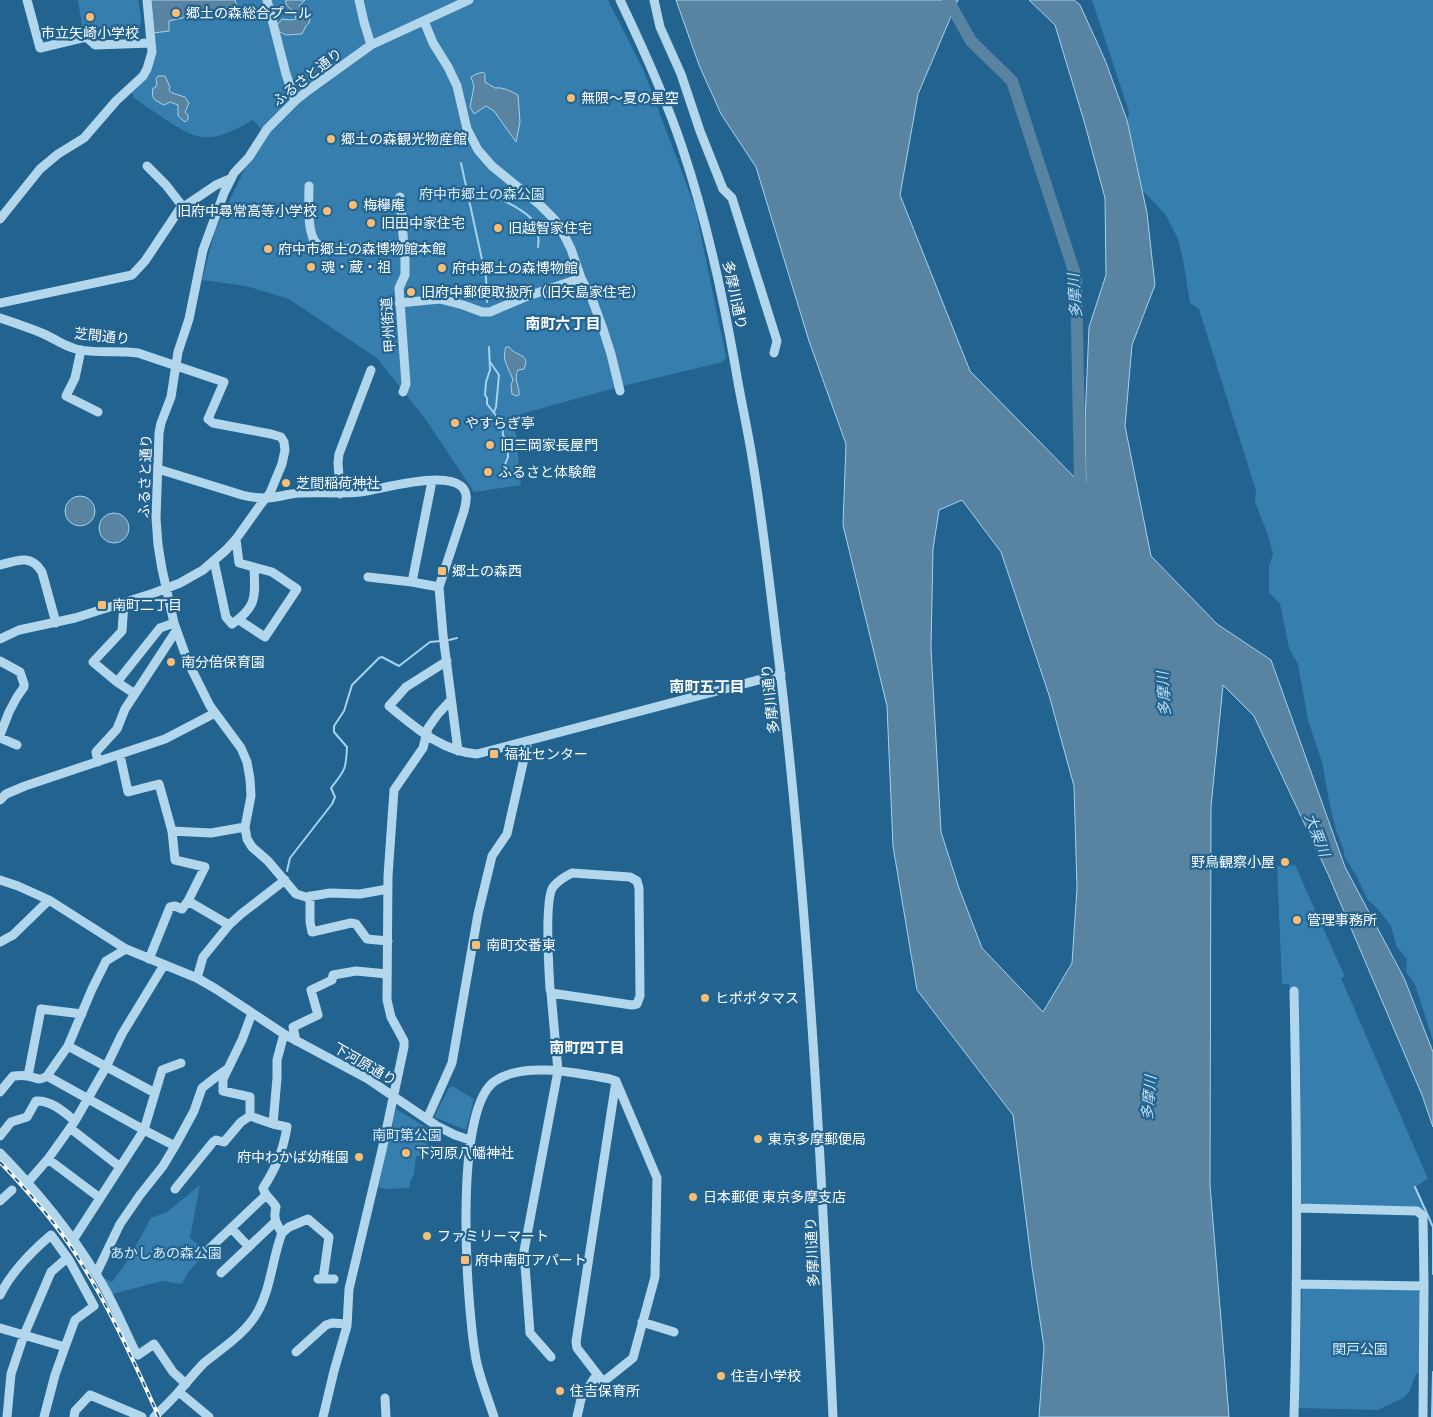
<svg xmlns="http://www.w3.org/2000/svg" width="1433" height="1417" font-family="'PT Sans Narrow','Noto Sans JP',sans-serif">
<rect width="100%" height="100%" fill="#226390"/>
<path fill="#367ead" d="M78,0H138L141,16L140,30L101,36L89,32L88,25L82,26Z
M148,0H608L643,69L695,207L726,357L723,362L618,387L514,416L521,485L474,492L426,420L377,358L289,299L246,286L202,280L215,231L248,162L266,135L253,120C239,128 218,140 201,137C185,135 149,108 134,98L132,92L151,70Z
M1092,0H1433V1041L1415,984L1406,972L1407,959L1397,947L1391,926L1377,908L1367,899L1356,875L1345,858L1343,848L1336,830L1329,801L1322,762L1308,720L1298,664L1289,648L1280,604L1269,592V566L1273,554L1268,535L1255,502L1256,491L1199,309L1190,303L1183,260L1178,239L1165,214L1146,194L1129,181L1121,159L1129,112Z
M1295,865L1345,977L1341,978L1428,1179L1415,1187L1427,1214L1417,1211L1306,1205L1300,1202L1290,991L1289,984H1282L1277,866Z
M452,1086L474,1099L466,1130L434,1117L449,1088Z
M396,1109L429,1129L425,1137L428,1142L420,1156H416L414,1175L411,1179L409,1188L388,1189L378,1187L384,1160L382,1157L383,1142L389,1141Z
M200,1185L190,1238L207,1252L189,1271L182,1284L162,1281L109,1295L102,1277L112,1282L128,1260L151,1218L167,1212Z
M1302,1288L1417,1290L1420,1293L1421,1373L1416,1374L1409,1392L1403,1398L1378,1410L1298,1408Z"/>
<path fill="#5883a1" stroke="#a6d2ed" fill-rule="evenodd" d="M148,0H235L237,5L169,21V31L153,33Z
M286,0H305L299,6L304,16H308L310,19L309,23L306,26L302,34L286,35L278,31L277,25L282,19L290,20L296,19L294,11C289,8 285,6 286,0Z
M676,0H958L918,94L900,195L970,371L1086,489L1085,422L1089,327L1106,275L1105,198L1084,121L1055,25L1029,0H1074L1080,5L1105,60L1127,120L1147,213L1155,285L1132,345L1125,426L1151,556L1217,624L1271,660L1345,867L1404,978L1433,1052V1127L1422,1095L1328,874L1254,716L1223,685L1211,807L1210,1185L1229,1417H1039L1044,1347L1032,1267L1013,1115L917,990L893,846L887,706L843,525L846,444L809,341L756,167L721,114L699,65ZM962,500L1001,552L1049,695L1074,786L1077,888L1072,963L1043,1012L982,948L959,888L941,832L931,648L933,549L939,510Z
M483,72L485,74V82L495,88C504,87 510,91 518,95L520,122L516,142L494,111L486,106L474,114L470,107L474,86L471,77L476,74Z
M158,76H165L170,87L169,90L172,93L185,97L189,103L185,112L188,115V119L185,122L178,116V105L170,102L164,105C155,100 151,100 153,88H155L157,84L156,79Z
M506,347H509C516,357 531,353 524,369L518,370C513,379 520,386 519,395L516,396L512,394L511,385L513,380C509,368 501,360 506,347Z
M65 511a15 15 0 1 1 30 0a15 15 0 1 1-30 0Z
M99 528a15 15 0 1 1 30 0a15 15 0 1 1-30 0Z"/>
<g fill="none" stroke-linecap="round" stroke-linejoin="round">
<path stroke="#a6d2ed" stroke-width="2" d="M461,163L486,278L487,302
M489,193C501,200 529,211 535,224C539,231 539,239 538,247
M489,347L490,370L486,382L485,395L487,398V404L502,423L503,435L507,444L508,457L504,467
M490,362L499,375L496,407L494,412
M449,640L457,638
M287,871L290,858L332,804L335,797L331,788C345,770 346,770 347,747L334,732V726L344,711L352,685L379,658L382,657L399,666L430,642L440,641
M1415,1187L1433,1227V1274
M1432,1417L1433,1372"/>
<path stroke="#5883a1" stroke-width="12" d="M948,0L971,41L1012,81L1076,277L1080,483L1088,496"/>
<path stroke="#b2d6ec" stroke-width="9" d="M27,0L40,48L86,37L95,45L151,43
M267,0L286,74L294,98
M359,0L364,22L371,45
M620,0C643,48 665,96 682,147C706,218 722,291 735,365C740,396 747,426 752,457C762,517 769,577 776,637C808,896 821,1157 833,1417
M654,0L660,27L681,74L700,131L723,189L732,198L777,341L774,353
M424,21L433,43L448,67L457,86L467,129L478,150L492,166L540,205L555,220L561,229L571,249L581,278L592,299L603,329L611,354L620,391
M147,166L166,185L183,207
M309,186C309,201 307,227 314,240C317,245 323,247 327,250L404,244
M400,197L405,259V275L399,288L406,384L403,392
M0,219L40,169L58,154L84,138L116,101L143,76L147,69L152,52L147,0
M0,303L132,275L145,261L179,210L216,185L230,179
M399,303L440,299L463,305L482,312H490L525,297L581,278
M0,318C15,323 30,328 44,334C55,339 64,346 76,349C96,354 117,350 138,353L224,382L208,419L213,423L271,434L281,437L284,442L285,450L282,464L270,493L261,504L236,539L226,550L203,570L180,583L154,593L75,618L19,630L0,639
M81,350L75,378L66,396L98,412
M158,469L242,495C250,497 257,498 265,498C276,498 287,494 299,493C319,492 339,494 360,492C383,489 442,471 461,486C469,493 466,502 464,511L439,587L443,635L458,751
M340,494L338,462L339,454L371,370
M236,539L239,563L272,572L297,589L265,637L239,620
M214,561L226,617L232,624C258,606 255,596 254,567
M0,565C18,560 31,554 42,572L56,623
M368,577L412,582L439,587
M412,582L432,481
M124,603L122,631L93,662L117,682L135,694
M0,661L20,672L24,684V687L17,697L9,712L0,735
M447,661L406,687L389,706C415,727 442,752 477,754L781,674
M117,682L160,628L174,623
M0,738L17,745
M120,755L128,792L159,784L172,831L175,860L205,867L188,901L182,909L175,906L170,907L149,959
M98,762L96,752L117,729L125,709L176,631
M0,800L6,794L25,786L165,739L215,713
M172,831L211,833L245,827
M0,880L18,886L49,900L126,949L197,978L216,989L284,1034L368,1079L437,1126L455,1135L470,1140
M388,889L360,894L330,893L306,897L296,894L268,861L252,847L247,839L245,827L251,796L250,779L247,762L241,748L210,706L188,662L174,623L162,569L158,545L156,518L159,433L161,423L171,397L178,352L189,319L203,250L224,193L234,173L249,157L267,129L296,100L310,89L371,45L469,0
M310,896V922L312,932L351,923L356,924L367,939L388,941
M188,901L229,925
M0,942L13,935L49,900
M197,978L203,957L229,925L241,914L285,880
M1294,991C1297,1133 1298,1275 1294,1417
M252,1013L242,1040L223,1079V1091L250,1097V1116L273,1124
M296,1041L293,1027L318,1015L311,990L332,980L333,975L356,971L387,974
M68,1046L155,1093
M28,1076L41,1009L82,1014
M47,1076L144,1130L175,1146
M0,1092L13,1076C17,1076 22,1075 27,1076C35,1077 39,1082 47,1076L68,1046L92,989L106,961L126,949
M427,1119L452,1063L478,914L492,856L507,834L528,741
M70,1128L120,1167
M0,1136L11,1122L27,1117L36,1101C51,1100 64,1112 75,1121
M0,1153C36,1190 69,1230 96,1274C112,1298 123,1327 136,1353L138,1355L154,1344L173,1372L186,1384
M48,1159L100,1198
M28,1182L48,1159L75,1121L106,1067L122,1034L164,965
M175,1189L213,1142L216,1140L224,1142L241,1122L250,1116
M0,1201L12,1190
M1297,1208L1417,1211L1423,1216L1424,1286L1423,1417
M231,1228L249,1247
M282,1233L289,1227L308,1219L329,1237L323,1279
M73,1240L144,1130L162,1070L181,1063
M209,1249L266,1195
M221,1273L275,1222
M96,1274L120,1224L140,1195L163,1166L175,1146L194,1111L202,1088L216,1077L226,1070
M318,1279H334
M1296,1284L1424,1286
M0,1295C12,1271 31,1252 51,1235L69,1260L94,1306L75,1320L65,1347L0,1328
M642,1322L674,1332
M296,1352L326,1325L332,1323L347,1324
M551,1357L530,1333L524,1251L558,1071L551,993L550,989C549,971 544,900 553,887C557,882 566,876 572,873L630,877L637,881L639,888L640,996L637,1004L632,1005L551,993
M597,1374L603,1382L633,1358L655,1277L657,1178L616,1081
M179,1392L209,1417
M385,1398L386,1417
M7,1417L11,1374L24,1335L51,1272L67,1258
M44,1417L55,1375L65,1347
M74,1417L75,1411L90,1395L142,1417
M154,1417C163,1408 173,1399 181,1389C188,1381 196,1371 204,1363C222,1348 244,1335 257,1313C271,1289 272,1259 282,1233C276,1223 273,1218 276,1207C272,1200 265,1196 263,1188C276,1168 283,1151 287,1127L273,1124L277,1078V1060L284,1034
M323,1417L334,1371L347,1326L349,1289L382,1150L404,1047V1041L391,1017L387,1000L388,876L394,790L423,748L428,728L438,714L451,700
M494,1417C488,1398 480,1379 476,1359C467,1310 452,1110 495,1081C524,1061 577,1073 610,1079L616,1081
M577,1417L581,1399L597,1374L577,1348L576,1342L616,1081"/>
<defs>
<path id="rail" d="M0,1162C26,1189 50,1216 71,1247C106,1299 133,1360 159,1417"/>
</defs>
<use href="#rail" stroke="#fff" stroke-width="4"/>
<use href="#rail" stroke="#226390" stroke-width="2" stroke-dasharray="5.5" stroke-linecap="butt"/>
</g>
<g fill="#f8be75" stroke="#226390" stroke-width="2">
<circle cx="176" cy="13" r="5"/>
<circle cx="90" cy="17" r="5"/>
<circle cx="571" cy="98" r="5"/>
<circle cx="331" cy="139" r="5"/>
<circle cx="353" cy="205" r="5"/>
<circle cx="327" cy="211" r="5"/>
<circle cx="371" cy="223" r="5"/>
<circle cx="498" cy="228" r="5"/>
<circle cx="268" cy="249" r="5"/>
<circle cx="311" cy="267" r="5"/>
<circle cx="442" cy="268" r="5"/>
<circle cx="411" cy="292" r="5"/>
<circle cx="455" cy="423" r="5"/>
<circle cx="490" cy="445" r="5"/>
<circle cx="488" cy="472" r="5"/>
<circle cx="286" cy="483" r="5"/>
<rect x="437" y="566" width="10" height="10" rx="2.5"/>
<rect x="97" y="600" width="10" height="10" rx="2.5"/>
<circle cx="171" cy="662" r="5"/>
<rect x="489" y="749" width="10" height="10" rx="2.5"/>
<circle cx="1285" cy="862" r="5"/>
<circle cx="1297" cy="920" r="5"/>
<rect x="471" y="940" width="10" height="10" rx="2.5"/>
<circle cx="705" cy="998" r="5"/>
<circle cx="758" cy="1139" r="5"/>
<circle cx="406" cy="1153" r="5"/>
<circle cx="359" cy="1157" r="5"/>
<circle cx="693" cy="1197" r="5"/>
<circle cx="427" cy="1236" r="5"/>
<rect x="460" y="1255" width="10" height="10" rx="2.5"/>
<circle cx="721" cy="1376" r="5"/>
<circle cx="560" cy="1391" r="5"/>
</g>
<g text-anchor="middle" stroke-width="4.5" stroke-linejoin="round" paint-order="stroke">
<g font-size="14" fill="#fff" stroke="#226390" text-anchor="start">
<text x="186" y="18">郷土の森総合プール</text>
<text x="90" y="38" text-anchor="middle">市立矢崎小学校</text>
<text x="581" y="103">無限～夏の星空</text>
<text x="341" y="144">郷土の森観光物産館</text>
<text x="363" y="210">梅欅庵</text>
<text x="317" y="216" text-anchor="end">旧府中尋常高等小学校</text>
<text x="381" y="228">旧田中家住宅</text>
<text x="508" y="233">旧越智家住宅</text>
<text x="278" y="254">府中市郷土の森博物館本館</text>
<text x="321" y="272">魂・蔵・祖</text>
<text x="452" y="273">府中郷土の森博物館</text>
<text x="421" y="297">旧府中郵便取扱所（旧矢島家住宅）</text>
<text x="465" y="428">やすらぎ亭</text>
<text x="500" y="450">旧三岡家長屋門</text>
<text x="498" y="477">ふるさと体験館</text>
<text x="296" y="488">芝間稲荷神社</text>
<text x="452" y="576">郷土の森西</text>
<text x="112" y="610">南町二丁目</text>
<text x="181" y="667">南分倍保育園</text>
<text x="504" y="759">福祉センター</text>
<text x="1275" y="867" text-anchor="end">野鳥観察小屋</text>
<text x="1307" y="925">管理事務所</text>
<text x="486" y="950">南町交番東</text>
<text x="715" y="1003">ヒポポタマス</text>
<text x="768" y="1144">東京多摩郵便局</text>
<text x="416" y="1158">下河原八幡神社</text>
<text x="349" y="1162" text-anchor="end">府中わかば幼稚園</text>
<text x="703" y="1202">日本郵便 東京多摩支店</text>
<text x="437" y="1241">ファミリーマート</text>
<text x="475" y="1265">府中南町アパート</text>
<text x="731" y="1381">住吉小学校</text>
<text x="570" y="1396">住吉保育所</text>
</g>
<g font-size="14" fill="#fff" stroke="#226390">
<text transform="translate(307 77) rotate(-38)" y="5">ふるさと通り</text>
<text transform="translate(735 295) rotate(78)" y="5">多摩川通り</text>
<text transform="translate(388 325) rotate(-94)" y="5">甲州街道</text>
<text transform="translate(102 336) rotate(6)" y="5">芝間通り</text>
<text transform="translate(145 476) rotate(-88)" y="5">ふるさと通り</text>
<text transform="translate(770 699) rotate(-96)" y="5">多摩川通り</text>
<text transform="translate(365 1064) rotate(30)" y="5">下河原通り</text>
<text transform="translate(812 1252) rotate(-93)" y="5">多摩川通り</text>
</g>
<g font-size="14" fill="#d8ecf9" stroke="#226390">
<text x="482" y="199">府中市郷土の森公園</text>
<text x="407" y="1140">南町第公園</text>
<text x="166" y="1258">あかしあの森公園</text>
<text x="1360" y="1354">関戸公園</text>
</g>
<g font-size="15" font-style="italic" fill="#bfdff3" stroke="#226390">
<text transform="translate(1075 296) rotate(-94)" y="5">多摩川</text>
<text transform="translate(1164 694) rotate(-93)" y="5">多摩川</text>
<text transform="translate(1317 835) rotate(69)" y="5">大栗川</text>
<text transform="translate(1149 1098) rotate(-85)" y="5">多摩川</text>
</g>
<g font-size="15" font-weight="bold" fill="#fff" stroke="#226390">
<text x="563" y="329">南町六丁目</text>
<text x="707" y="692">南町五丁目</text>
<text x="587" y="1053">南町四丁目</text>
</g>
</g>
</svg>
